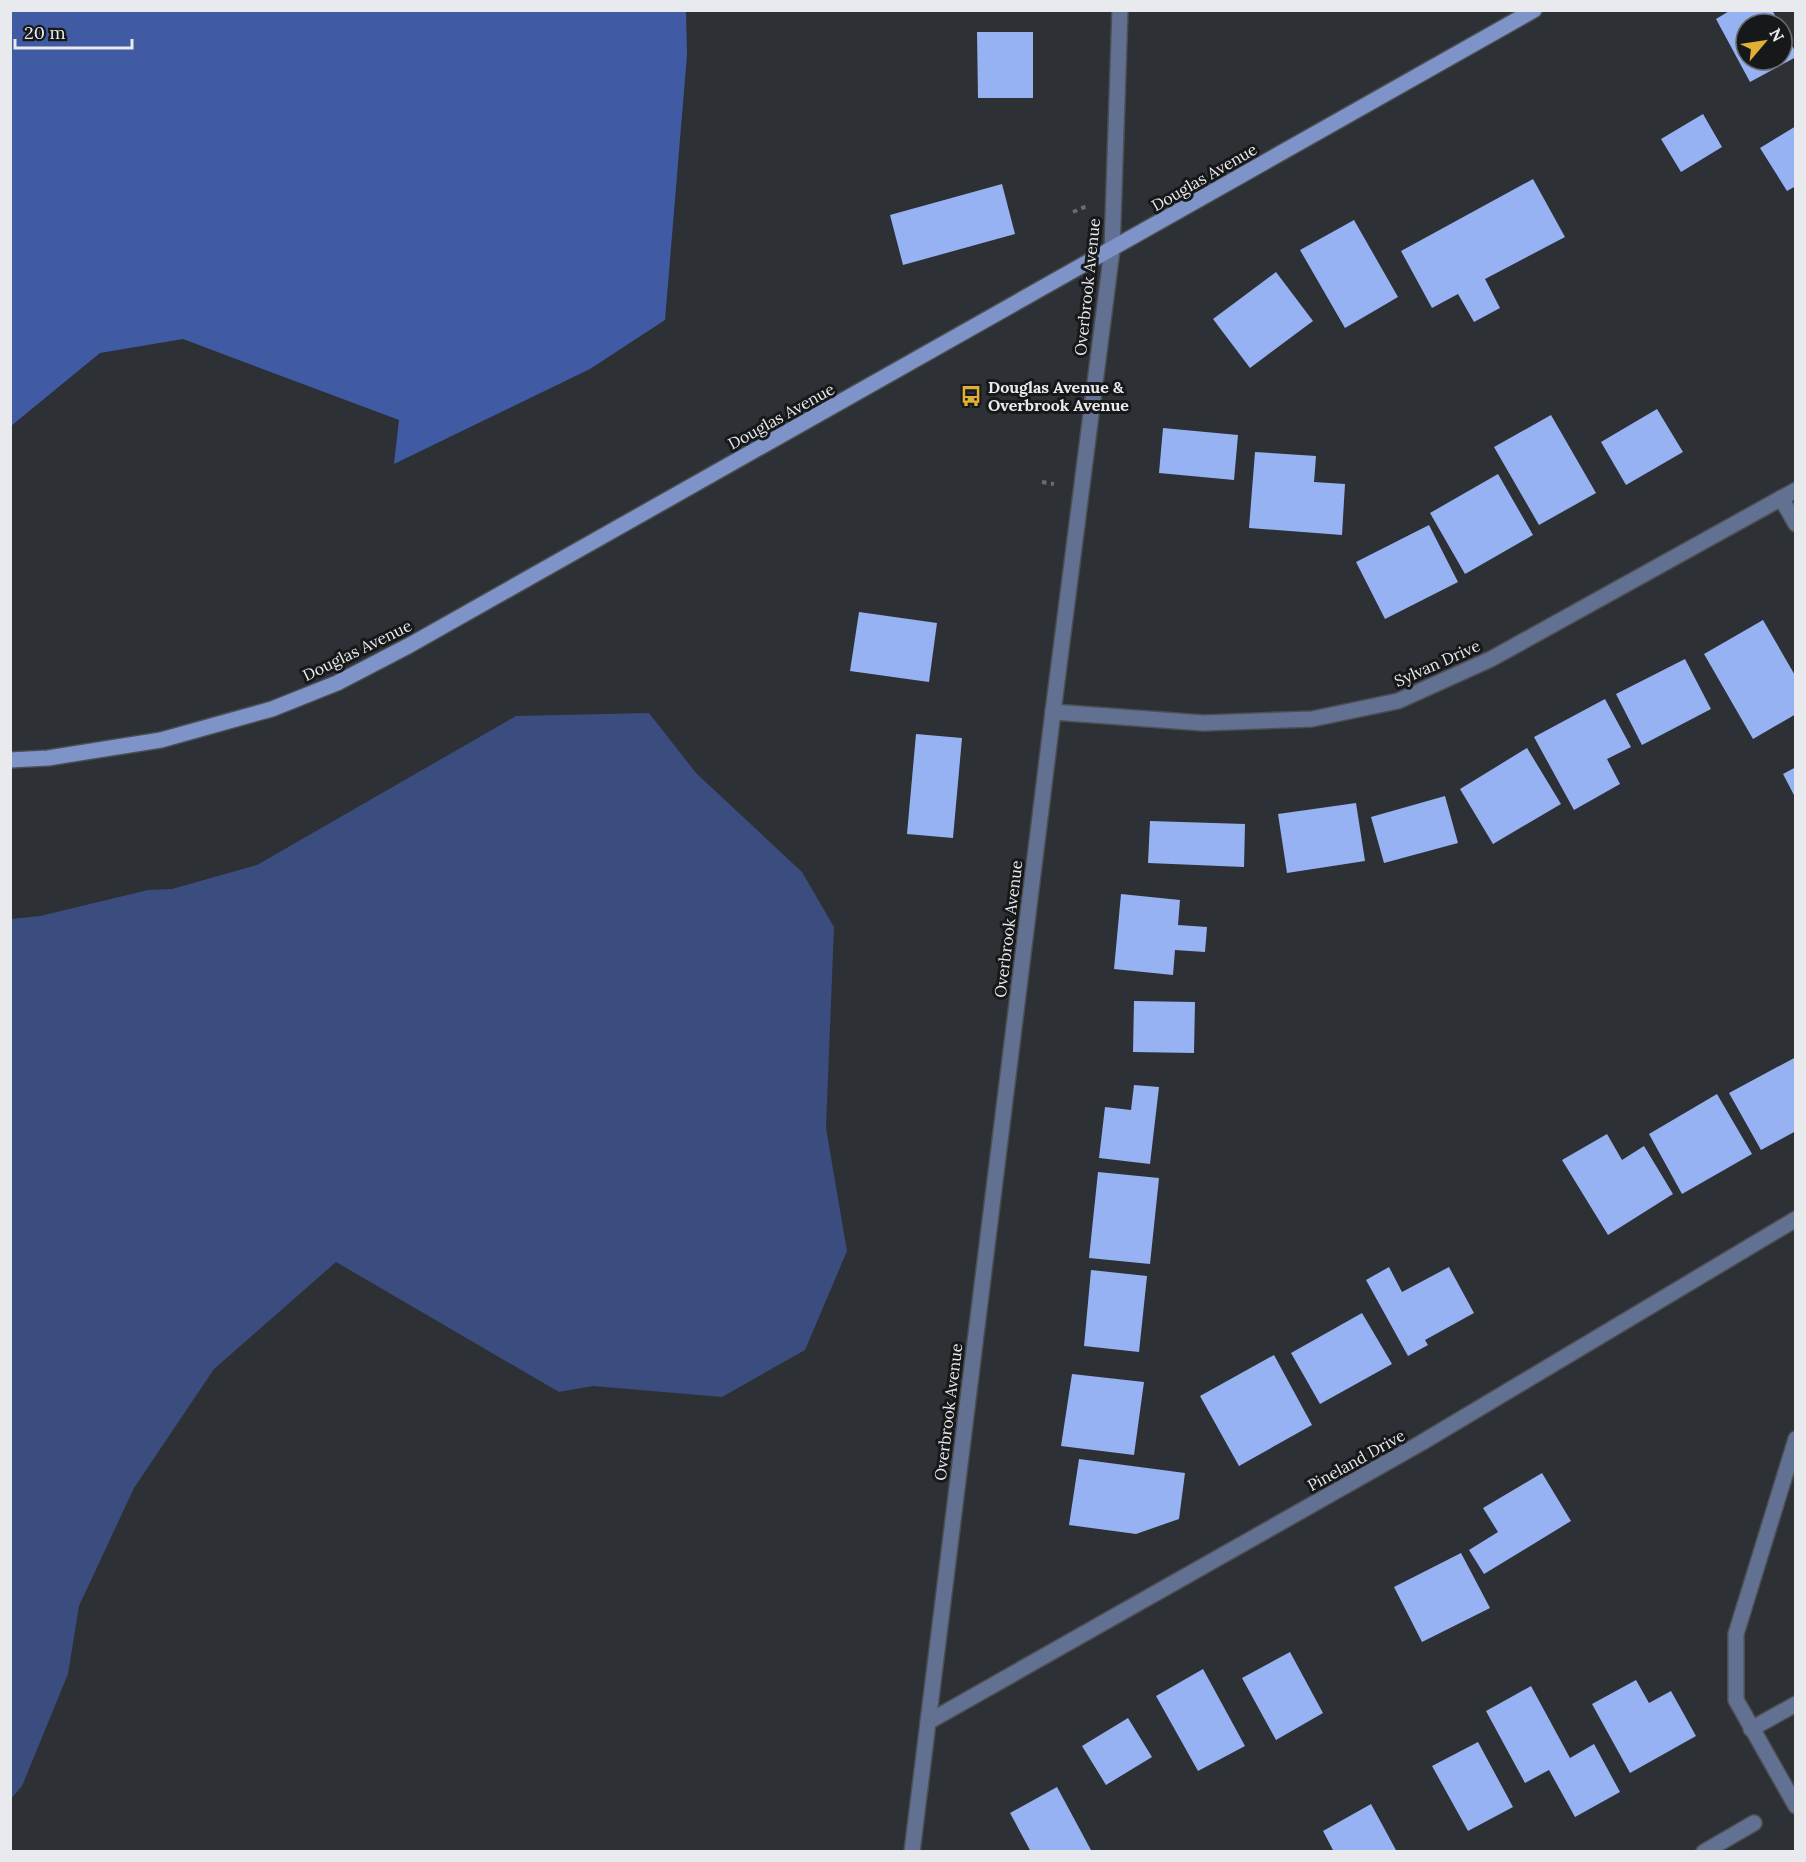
<svg xmlns="http://www.w3.org/2000/svg" width="1806" height="1862" font-family="Lora,serif">
<rect width="100%" height="100%" fill="#2d3035"/>
<path fill="#3a4d7e" d="M649,713L696,773L802,872L834,927L826,1128L847,1251L805,1350L722,1397L593,1386L559,1392L336,1262L214,1369L134,1488L79,1606L68,1674L22,1786L11,1799V919L40,916L148,890L172,889L257,865L516,716Z"/>
<path fill="#405aa4" d="M11,10L686,11L687,55L665,320L590,369L394,464L399,420L183,339L100,353L11,426Z"/>
<path fill="#97b2f3" d="M1731,10H1772L1780,24H1746V60H1782V28L1796,53V57L1750,82L1716,19Z
M977,32H1033V98H978Z
M1703,114L1722,147L1681,172L1661,139Z
M1796,126V186L1787,191L1760,148Z
M1533,179L1565,237L1485,279L1500,308L1474,322L1458,294L1432,308L1401,251Z
M1002,184L1015,234L903,265L890,215Z
M1354,220L1398,297L1345,328L1300,250Z
M1276,272L1313,321L1250,368L1213,319Z
M1657,409L1683,452L1626,485L1601,442Z
M1551,415L1596,493L1539,525L1494,447Z
M1163,428L1238,435L1234,480L1159,473Z
M1255,452L1316,456L1314,482L1345,484L1342,535L1249,528Z
M1498,474L1533,535L1465,574L1430,513Z
M1429,525L1458,582L1385,619L1356,562Z
M859,612L937,623L929,682L850,671Z
M1763,620L1796,677V714L1753,739L1704,654Z
M1685,659L1711,709L1642,745L1616,694Z
M1605,699L1631,747L1607,759L1620,784L1574,810L1534,737Z
M916,734L962,738L953,838L907,834Z
M1527,748L1561,804L1493,844L1460,789Z
M1796,767V799L1783,774Z
M1445,796L1458,843L1384,863L1371,817Z
M1356,803L1365,861L1287,873L1278,814Z
M1150,821L1245,824L1244,867L1148,863Z
M1121,894L1180,900L1178,925L1207,927L1205,952L1175,950L1173,975L1114,969Z
M1134,1001L1195,1002L1194,1053L1133,1052Z
M1796,1057V1131L1761,1150L1729,1093Z
M1134,1085L1159,1087L1150,1164L1099,1158L1105,1107L1131,1110Z
M1717,1094L1752,1154L1682,1194L1649,1134Z
M1607,1134L1622,1160L1644,1146L1673,1194L1608,1235L1562,1160Z
M1098,1172L1159,1178L1150,1264L1089,1258Z
M1389,1267L1402,1292L1449,1267L1474,1313L1425,1340L1428,1345L1408,1356L1366,1280Z
M1091,1270L1147,1276L1139,1352L1084,1346Z
M1362,1313L1392,1364L1320,1404L1291,1353Z
M1274,1355L1312,1425L1239,1466L1200,1396Z
M1072,1374L1144,1382L1134,1455L1061,1446Z
M1079,1459L1185,1473L1179,1519L1136,1534L1069,1525Z
M1542,1473L1571,1521L1484,1574L1469,1550L1498,1532L1483,1508Z
M1461,1553L1490,1608L1422,1642L1394,1587Z
M1290,1652L1323,1713L1276,1740L1242,1678Z
M1203,1669L1245,1746L1198,1771L1156,1696Z
M1636,1680L1649,1703L1671,1691L1696,1736L1630,1773L1592,1704Z
M1531,1686L1570,1758L1594,1744L1620,1792L1575,1817L1549,1770L1525,1783L1486,1711Z
M1128,1718L1152,1757L1106,1785L1082,1746Z
M1478,1742L1513,1807L1468,1831L1432,1766Z
M1057,1787L1092,1852H1031L1010,1813Z
M1371,1804L1397,1852H1334L1323,1831Z"/>
<g fill="none" stroke-linecap="round" stroke-linejoin="round">
<defs>
<path id="service" d="M1796,1439L1736,1634V1700L1796,1806
M1751,1729L1796,1704"/>
<path id="minor" d="M1112,250L1120,10
M1781,498L1796,524
M1053,712L1203,723L1312,719L1398,701L1491,659L1796,490
M928,1722L1421,1443L1796,1219
M1704,1852L1754,1823"/>
<path id="tertiary" d="M912,1852L1053,712L1112,250"/>
<path id="secondary" d="M10,760L48,758L161,740L272,709L337,683L410,645L1534,10"/>
</defs>
<use href="#service" stroke="#4b4e52" stroke-width="18"/>
<use href="#minor" stroke="#4b4e52" stroke-width="18"/>
<use href="#tertiary" stroke="#4b4e52" stroke-width="18"/>
<use href="#secondary" stroke="#4b4e52" stroke-width="18"/>
<path stroke="#696b70" stroke-width="4" stroke-dasharray="4.5 4.5" stroke-linecap="butt" d="M1073,212L1087,206
M1042,482L1054,484"/>
<use href="#service" stroke="#627091" stroke-width="15"/>
<use href="#minor" stroke="#627091" stroke-width="15"/>
<use href="#tertiary" stroke="#627091" stroke-width="15"/>
<use href="#secondary" stroke="#7e93c8" stroke-width="15"/>
</g>
<defs>
<symbol id="bus-bare" viewBox="-9 -9 18 18"><path d="M-5-6H5V4H4V6H2V4H-2V6H-4V4H-5ZM-3.5-4V0h7V-4ZM-3.5 1.2v1.5H-2V1.2ZM2 1.2v1.5H3.5V1.2Z" fill="#dfb034" stroke="#17181a" stroke-width="2.5" paint-order="stroke"/></symbol>
</defs>
<g fill-rule="evenodd">
<use href="#bus-bare" x="956" y="381" width="30" height="30"/>
</g>
<g text-anchor="middle" stroke-width="6" stroke-linejoin="round" paint-order="stroke">
<g font-size="16" fill="#e8eaed" stroke="#17181a">
<text transform="translate(1204 177) rotate(-30)" y="6">Douglas Avenue</text>
<text transform="translate(1087 287) rotate(-84)" y="6">Overbrook Avenue</text>
<text transform="translate(781 416) rotate(-29)" y="6">Douglas Avenue</text>
<text transform="translate(357 650) rotate(-26)" y="6">Douglas Avenue</text>
<text transform="translate(1437 663) rotate(-24)" y="6">Sylvan Drive</text>
<text transform="translate(1008 929) rotate(-83)" y="6">Overbrook Avenue</text>
<text transform="translate(948 1412) rotate(-83)" y="6">Overbrook Avenue</text>
<text transform="translate(1356 1460) rotate(-29)" y="6">Pineland Drive</text>
</g>
<g font-size="16" font-weight="bold" fill="#e8eaed" stroke="#17181a" text-anchor="start">
<text x="988" y="393">Douglas Avenue &amp;<tspan x="988" dy="18">Overbrook Avenue</tspan></text>
</g>
</g>
<rect width="1806" height="1862" fill="none" stroke="#e8eaed" stroke-width="24"/>
<g transform="translate(1764 42) rotate(61)"><circle r="28" fill="#17181a" stroke="#6b6c6e" stroke-width="1.5"/>
<path d="M0-4.5L10 22L0 15L-10 22Z" fill="#dfb034"/>
<text y="-9" font-size="16" font-weight="bold" text-anchor="middle" fill="#e8eaed">N</text>
</g>
<path d="M15 39v9h117v-9" fill="none" stroke="#e8eaed" stroke-width="3"/>
<text x="24" y="39" font-size="18" fill="#e8eaed" stroke="#17181a" stroke-width="4.5" paint-order="stroke">20 m</text>
</svg>
